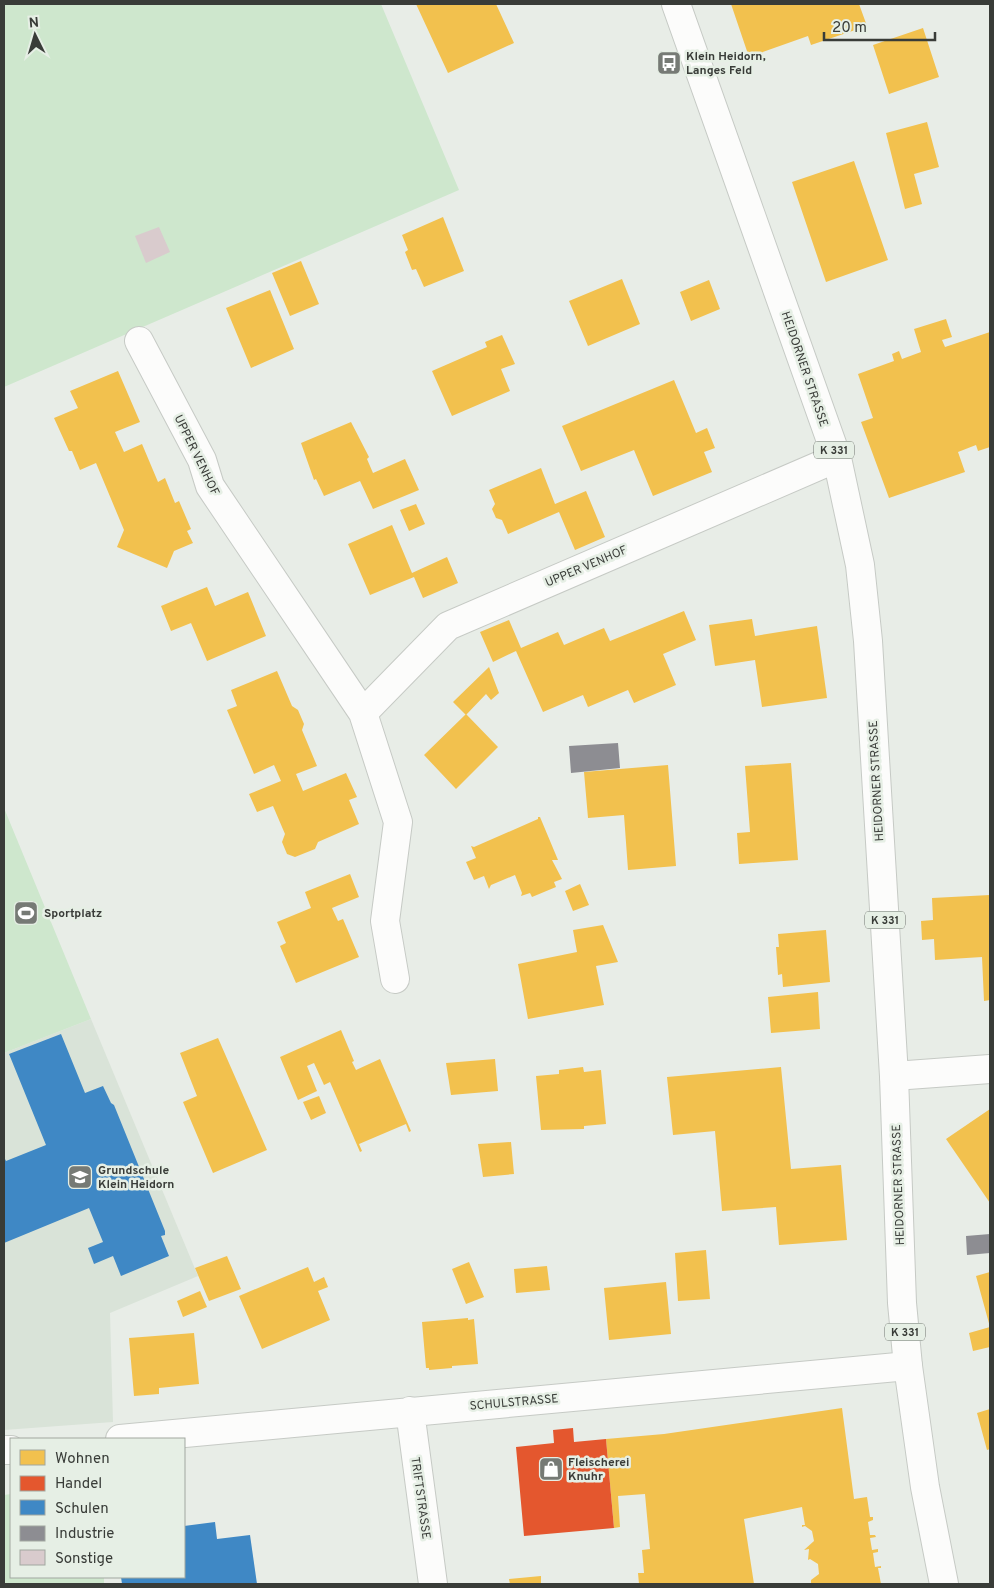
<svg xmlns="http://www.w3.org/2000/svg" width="994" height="1588" font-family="Overpass,sans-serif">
<rect width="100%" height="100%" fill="#e8ede7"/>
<path fill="#d9e3d8" d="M91,1019L198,1276L110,1313L113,1422L4,1430V1053Z"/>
<path fill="#cee7cd" d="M4,4H381L459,190L4,387Z
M4,808L91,1019L4,1053Z
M11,1494V1577H104V1584H4V1495Z"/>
<path fill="#f2c14e" d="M416,4H496L514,43L448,73Z
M731,4H859L867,26L811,45L808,36L749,57Z
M923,28L939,77L889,94L873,45Z
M927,122L939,167L914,174L922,204L905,209L886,133Z
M854,161L888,260L826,282L792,182Z
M443,217L464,271L424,287L416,269L412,270L405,252L408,250L402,235Z
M301,261L319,304L290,316L272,273Z
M622,279L640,324L588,346L569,301Z
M709,280L720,309L691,321L680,292Z
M270,290L294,349L251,368L226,308Z
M946,319L952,337L942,340L945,347L990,332V447L978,451L976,445L958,452L965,472L889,498L861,422L873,418L858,374L894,361L892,354L899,351L902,359L921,352L914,329Z
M502,335L515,364L501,369L510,391L452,416L432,371L487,347L485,342Z
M118,371L140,422L115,432L124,452L142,444L158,482L165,478L175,503L179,501L191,529L187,531L193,543L174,551L167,568L117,547L124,530L96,463L80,470L72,451H69L54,418L78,408L70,391Z
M674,380L696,433L707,428L715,448L704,452L712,472L653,496L634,450L581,471L562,426Z
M351,422L369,457L367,459L373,473L405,459L419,490L373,509L360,481L324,496L316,479L314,480L301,443Z
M541,468L555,504L586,491L605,537L575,550L559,512L508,534L502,520L496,518L492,509L495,504L489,490Z
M416,504L425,524L409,531L400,510Z
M392,525L412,573L447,557L458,583L423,598L414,577L370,595L348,544Z
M207,587L215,606L248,592L266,636L207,661L191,623L171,631L161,606Z
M684,611L696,640L663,654L676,685L634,703L628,690L588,707L583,695L543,712L516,651L493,662L480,632L509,620L521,648L558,632L564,645L604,628L610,641Z
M752,619L755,636L817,626L827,698L762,707L755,660L715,666L709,625Z
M489,667L499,693L491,700L486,694L466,715L453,702Z
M277,671L292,706L298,710L304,724L302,730L317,766L296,774L303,791L346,773L357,797L349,800L359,824L318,842L315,849L295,857L287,854L282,842L285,834L273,806L257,812L249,794L281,781L274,765L254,774L227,710L237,706L231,690Z
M466,714L498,747L456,789L424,755Z
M791,763L798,860L739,864L737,833L750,832L745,766Z
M668,765L676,866L628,870L624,815L588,818L584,772Z
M538,817H540L558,860H552L562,879L554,882L556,887L532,897L530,893L521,896L522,893L515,875L491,885L489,889L484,876L474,880L466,862L476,858L471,846L474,847L538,819Z
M350,874L359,897L332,908L338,921L343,919L359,957L296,983L280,946L286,943L277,922L311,908L305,892Z
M580,884L589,905L573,911L565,891Z
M990,895V1000L984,1001L982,957L935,960L934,939L922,940L921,921L933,920L932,898Z
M603,925L618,962L596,966L604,1005L528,1019L518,964L577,952L573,930Z
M826,930L830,982L783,987L782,974L778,975L776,947H779L778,934Z
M818,992L820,1029L771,1033L768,997Z
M341,1030L354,1061L352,1062L356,1070L380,1059L411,1131L409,1132L406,1124L359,1144L362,1151L360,1152L330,1082L324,1085L314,1063L307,1066L317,1091L298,1100L280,1057Z
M218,1038L267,1150L213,1173L183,1102L197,1096L180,1053Z
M495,1059L498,1091L451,1095L446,1063Z
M583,1067L584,1072L601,1070L606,1124L584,1126V1129L541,1130L536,1076L559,1074V1070Z
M781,1067L791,1169L841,1165L847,1240L779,1245L776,1207L722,1211L715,1131L673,1135L667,1077Z
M319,1096L326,1113L311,1120L303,1102Z
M990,1109V1203L946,1139Z
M511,1142L514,1174L483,1177L478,1144Z
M706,1250L710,1299L678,1301L675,1253Z
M227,1256L241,1289L209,1301L195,1268Z
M469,1262L484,1297L466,1304L452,1269Z
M547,1266L550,1290L516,1293L514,1269Z
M308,1267L314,1282L324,1277L328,1287L318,1291L330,1320L262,1349L239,1296Z
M990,1272V1327L976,1276Z
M666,1282L671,1334L609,1340L604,1288Z
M200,1291L207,1307L183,1317L177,1301Z
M468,1318V1320L474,1319L478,1364L452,1366V1368L429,1370V1368H426L422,1322Z
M990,1327V1347L973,1351L969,1333Z
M194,1333L199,1384L159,1388V1394L134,1396L129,1338Z
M842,1408L854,1499L867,1497L870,1517H873V1520L868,1522L870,1535H875L876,1537L870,1538L872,1550L878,1549V1552L873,1553L875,1567L881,1566V1568H878L881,1584L811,1583V1580L819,1574L818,1564L810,1559L808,1560L809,1549L804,1550L814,1541L812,1531L805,1526L802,1527V1525H805L802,1507L744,1519L754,1584H639L638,1573H644L642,1550L650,1549L645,1494L618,1496L620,1527L614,1528L606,1439L664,1434Z
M990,1409V1449L987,1450L977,1413Z
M541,1576V1584H510L509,1579Z"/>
<path fill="#e4572e" d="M573,1428L574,1442L606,1439L614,1528L524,1536L516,1447L554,1443L553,1430Z"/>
<path fill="#3f88c5" d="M61,1034L85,1093L103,1086L111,1103L114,1105L165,1231V1235L161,1236L169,1256L121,1276L113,1256L94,1264L88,1248L103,1242L89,1208L4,1243V1157L6,1161L46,1145L9,1054Z
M215,1522L217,1539L250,1535L257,1584H122L121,1577H184V1526Z"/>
<path fill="#8d8d92" d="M618,743L620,768L571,773L569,746Z
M990,1234V1253L967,1255L966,1236Z"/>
<path fill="#d9cbcd" d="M159,227L170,252L146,263L135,236Z"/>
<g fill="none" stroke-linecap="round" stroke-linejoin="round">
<defs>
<path id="minor" d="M139,341L202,460L210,486L363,713L398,822L385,921L395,979
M363,713L448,626L837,458
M894,1076L990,1069
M410,1411L433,1584
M120,1439L908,1366
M4,1450H11"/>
<path id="primary" d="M676,4L837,458L860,565L868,641L894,1076L902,1303L908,1366L925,1487L944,1584"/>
</defs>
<use href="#minor" stroke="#c6cac5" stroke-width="30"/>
<use href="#primary" stroke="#c6cac5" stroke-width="30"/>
<use href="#minor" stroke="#fcfcfb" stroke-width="28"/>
<use href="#primary" stroke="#fcfcfb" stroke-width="28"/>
</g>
<defs>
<symbol id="bus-square" viewBox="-11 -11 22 22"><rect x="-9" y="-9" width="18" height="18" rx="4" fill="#767a75" stroke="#e6efe5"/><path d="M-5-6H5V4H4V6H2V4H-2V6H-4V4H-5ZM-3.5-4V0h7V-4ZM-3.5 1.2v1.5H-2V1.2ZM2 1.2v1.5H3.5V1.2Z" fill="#fff"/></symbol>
<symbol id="stadium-square" viewBox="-11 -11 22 22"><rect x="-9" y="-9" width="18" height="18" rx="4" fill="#767a75" stroke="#e6efe5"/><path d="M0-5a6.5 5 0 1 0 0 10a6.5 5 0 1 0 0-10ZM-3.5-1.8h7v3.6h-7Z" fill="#fff"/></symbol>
<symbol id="school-square" viewBox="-11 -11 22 22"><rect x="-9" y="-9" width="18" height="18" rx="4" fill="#767a75" stroke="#e6efe5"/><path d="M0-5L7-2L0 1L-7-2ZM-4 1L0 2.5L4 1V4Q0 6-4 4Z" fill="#fff"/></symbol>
<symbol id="shop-square" viewBox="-11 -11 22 22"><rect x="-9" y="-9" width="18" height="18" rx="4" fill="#767a75" stroke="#e6efe5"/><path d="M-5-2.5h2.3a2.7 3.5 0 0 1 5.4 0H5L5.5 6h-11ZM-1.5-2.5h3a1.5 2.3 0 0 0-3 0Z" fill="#fff"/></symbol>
</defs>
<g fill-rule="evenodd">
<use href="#bus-square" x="655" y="49" width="28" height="28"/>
<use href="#stadium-square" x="12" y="899" width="28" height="28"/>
<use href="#school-square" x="66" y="1163" width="28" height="28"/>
<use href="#shop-square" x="537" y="1455" width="28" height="28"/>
</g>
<g text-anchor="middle" stroke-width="5" stroke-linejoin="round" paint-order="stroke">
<g fill="#e6efe5" stroke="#6d726c" stroke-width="1">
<rect x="814" y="441.5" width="40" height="17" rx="4"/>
<rect x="865" y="911.5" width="40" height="17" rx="4"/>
<rect x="885" y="1323.5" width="40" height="17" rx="4"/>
</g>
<g font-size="11" font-weight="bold" fill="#393c38">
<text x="834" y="454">K 331</text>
<text x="885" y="924">K 331</text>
<text x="905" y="1336">K 331</text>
</g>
<g font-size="12" font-weight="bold" fill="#393c38" stroke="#e6efe5" text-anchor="start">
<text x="686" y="60">Klein Heidorn,<tspan x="686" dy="14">Langes Feld</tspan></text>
<text x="44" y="917">Sportplatz</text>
<text x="98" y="1174">Grundschule<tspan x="98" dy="14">Klein Heidorn</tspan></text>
<text x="568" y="1466">Fleischerei<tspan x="568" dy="14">Knuhr</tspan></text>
</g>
<g font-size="12" fill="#393c38" stroke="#e6efe5">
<text transform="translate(805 369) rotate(71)" y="4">HEIDORNER STRASSE</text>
<text transform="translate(197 455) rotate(64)" y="4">UPPER VENHOF</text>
<text transform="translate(586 566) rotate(-23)" y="4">UPPER VENHOF</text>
<text transform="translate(876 781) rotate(-93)" y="4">HEIDORNER STRASSE</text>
<text transform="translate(898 1185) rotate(-92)" y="4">HEIDORNER STRASSE</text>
<text transform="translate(514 1402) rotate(-5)" y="4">SCHULSTRASSE</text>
<text transform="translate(421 1498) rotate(82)" y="4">TRIFTSTRASSE</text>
</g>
</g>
<rect width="994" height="1588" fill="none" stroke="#393c38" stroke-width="10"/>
<rect x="10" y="1438" width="175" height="140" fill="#e6efe5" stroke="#a1a7a0"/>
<rect x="20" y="1450" width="25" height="15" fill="#f2c14e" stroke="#a1a7a0"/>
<text x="55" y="1463" font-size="15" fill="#393c38">Wohnen</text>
<rect x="20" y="1476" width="25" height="15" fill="#e4572e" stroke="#a1a7a0"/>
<text x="55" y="1488" font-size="15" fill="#393c38">Handel</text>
<rect x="20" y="1500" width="25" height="15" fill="#3f88c5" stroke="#a1a7a0"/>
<text x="55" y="1513" font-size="15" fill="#393c38">Schulen</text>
<rect x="20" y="1526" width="25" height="15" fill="#8d8d92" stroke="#a1a7a0"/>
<text x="55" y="1538" font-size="15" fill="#393c38">Industrie</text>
<rect x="20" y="1550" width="25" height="15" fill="#d9cbcd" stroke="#a1a7a0"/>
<text x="55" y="1563" font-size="15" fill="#393c38">Sonstige</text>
<g transform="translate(35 35) rotate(355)" stroke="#e6efe5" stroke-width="4" paint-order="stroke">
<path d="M0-4L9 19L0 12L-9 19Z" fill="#393c38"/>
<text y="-8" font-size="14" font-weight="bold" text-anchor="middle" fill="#393c38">N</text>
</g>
<path d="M824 32v8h111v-8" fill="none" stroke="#393c38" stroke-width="2.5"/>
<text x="832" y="32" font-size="15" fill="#393c38" stroke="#e6efe5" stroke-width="4" paint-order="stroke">20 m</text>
</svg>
